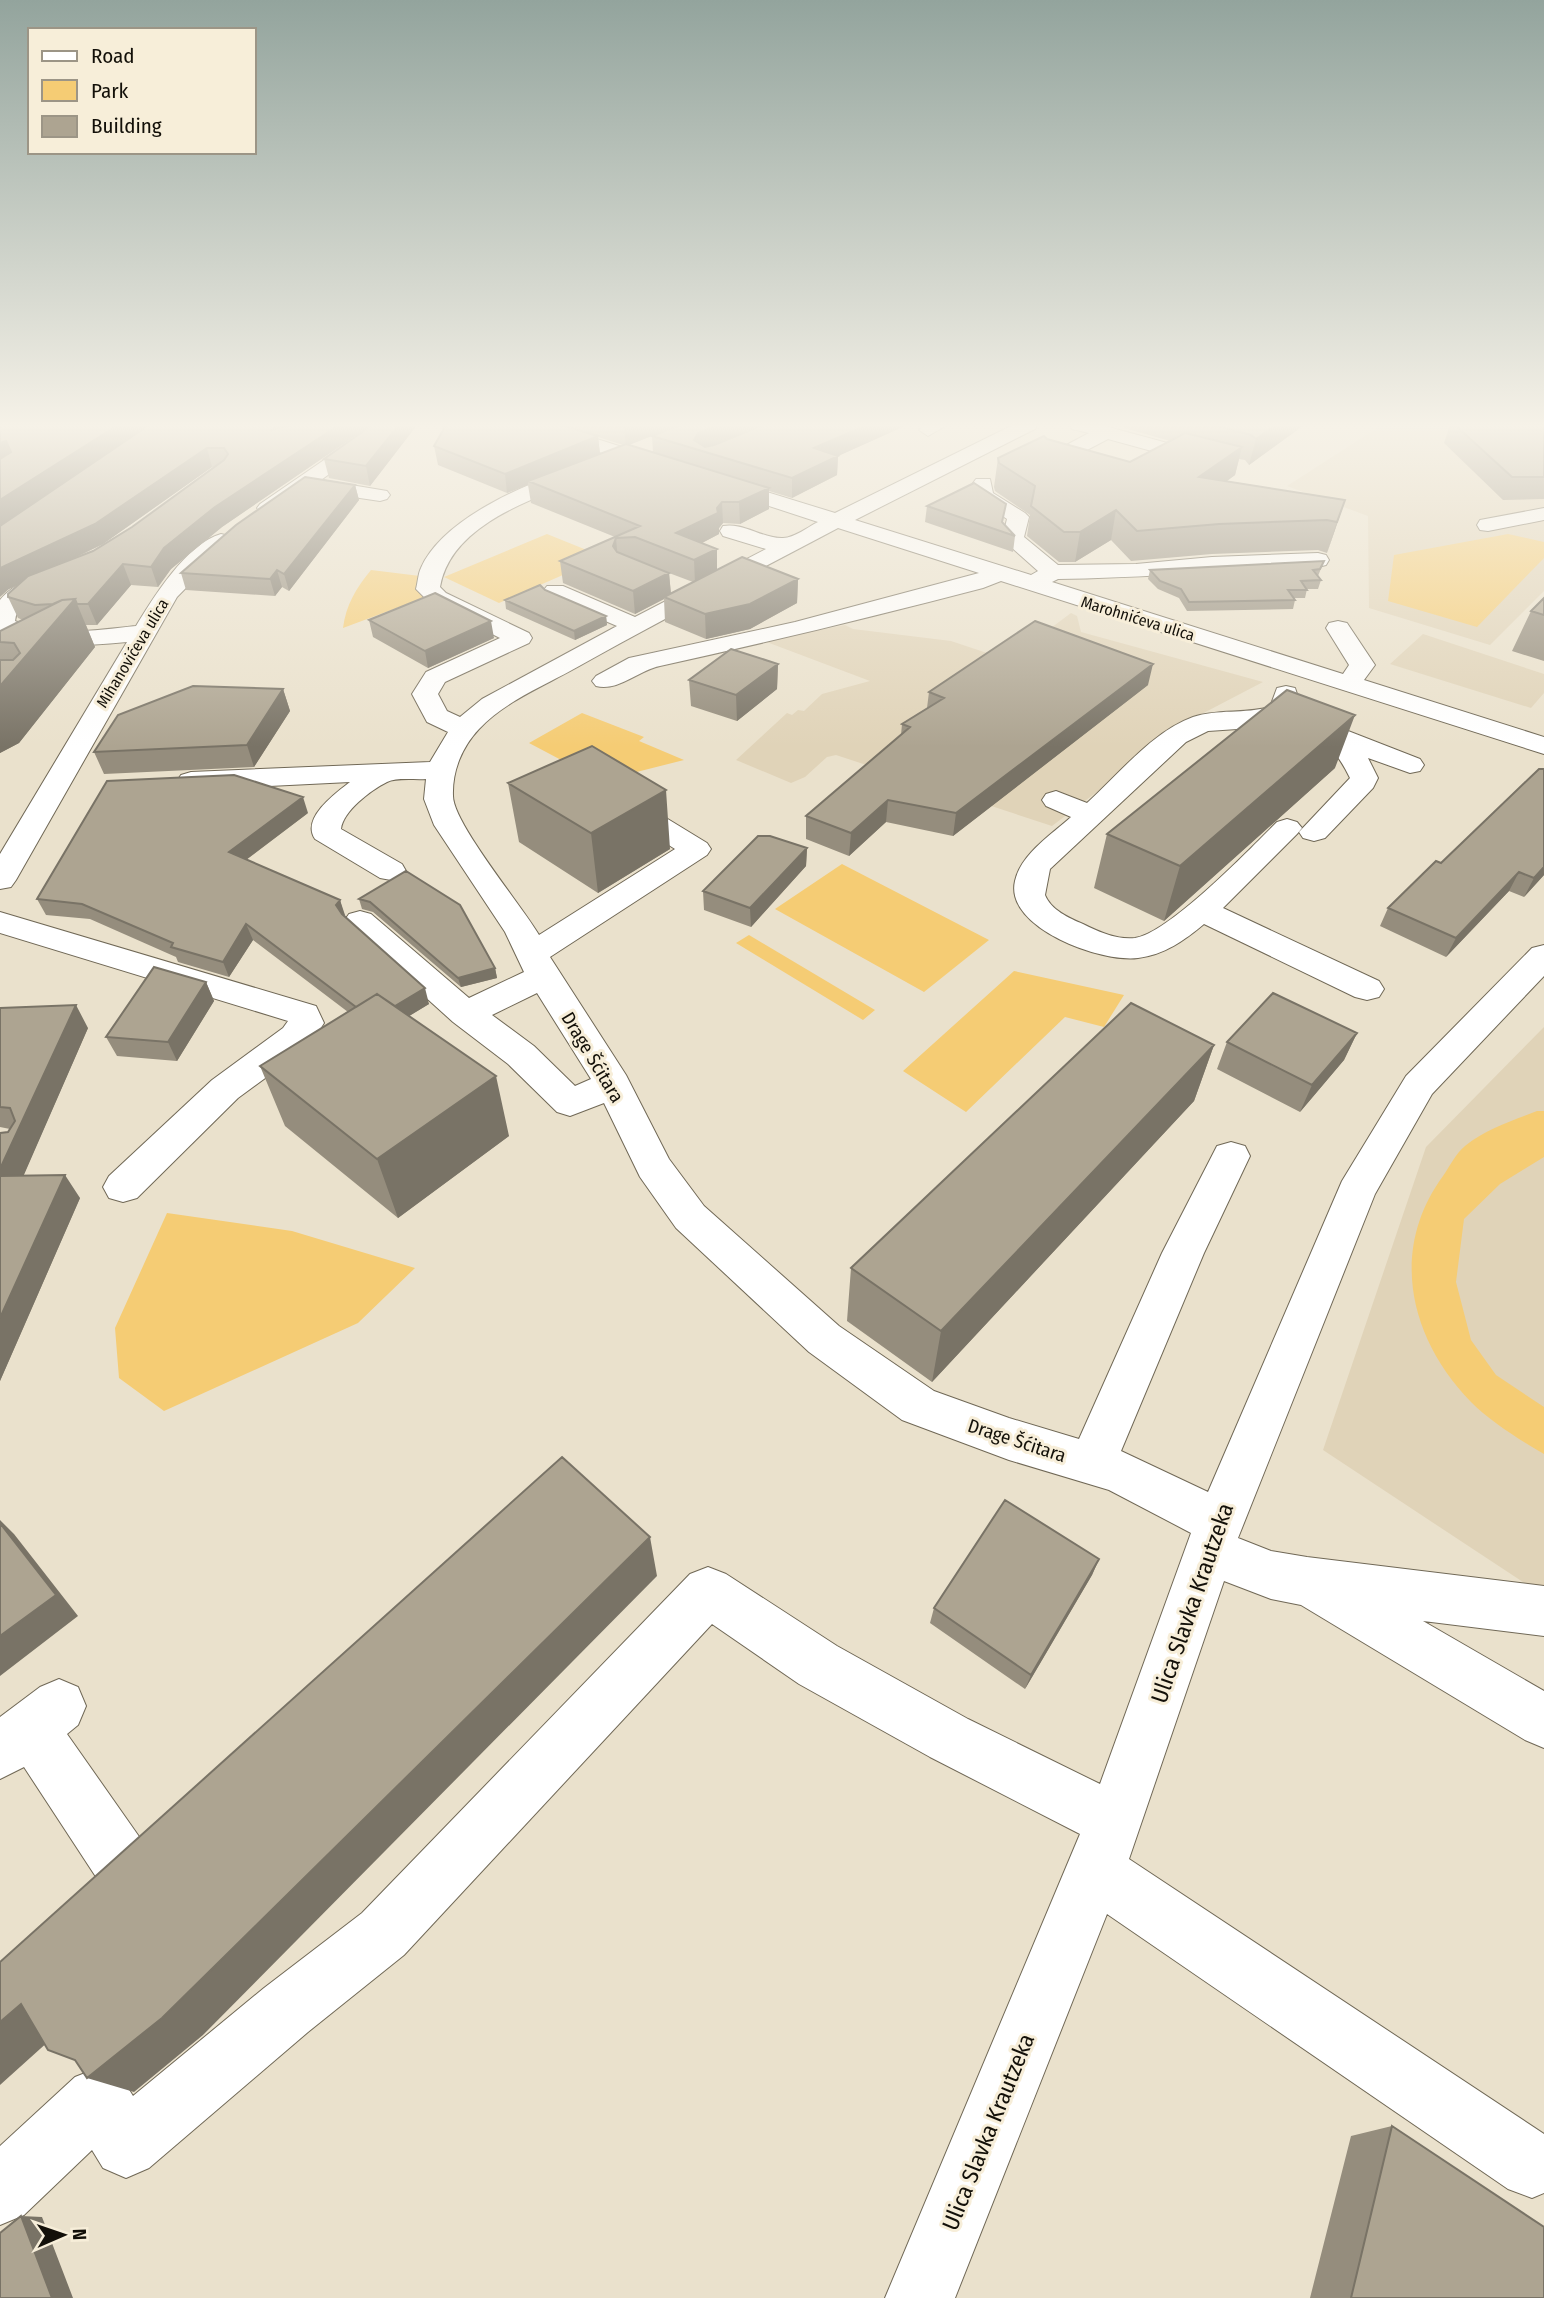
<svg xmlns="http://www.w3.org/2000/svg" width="1544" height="2298" font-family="'Fira Sans Condensed',sans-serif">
<rect width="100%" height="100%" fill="#eae1cc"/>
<path fill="#e0d3b8" d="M1382,425H1544V591L1490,645L1369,608L1368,516L1287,486Z
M1071,613L1077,616L1081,632L1263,682L1194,718L1052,826L836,755L827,757L805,777L791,783L736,760L787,713L792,715L798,710L804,711L822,694L870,681L764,641L845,625L853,629L951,641L1008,660Z
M1423,634L1544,674V693L1531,708L1390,664Z
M1544,1027V1596L1323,1450L1426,1147Z"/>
<path fill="#f5cc74" d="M547,534L604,557L499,603L444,577Z
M1508,534L1544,542V558L1477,627L1388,601L1394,555Z
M371,570L420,576L426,597L343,628C346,605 356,588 371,570Z
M582,713L644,737L639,741L684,760L601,781L529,743Z
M842,864L989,940L924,992L775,909Z
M749,935L875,1010L863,1020L736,943Z
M1014,971L1124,995L1104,1027L1065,1017L966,1112L903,1071Z
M1537,1111H1544V1157L1500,1184L1464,1219L1456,1282L1471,1340L1496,1375L1544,1407V1454C1520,1440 1491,1422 1471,1402C1409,1338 1389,1250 1443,1176C1450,1166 1456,1153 1465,1146C1486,1129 1512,1121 1537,1111Z
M167,1213L292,1231L415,1268L358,1323L164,1411L119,1378L115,1328Z"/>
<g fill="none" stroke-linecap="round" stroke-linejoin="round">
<defs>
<path id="minor" d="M375,425H397L321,480L387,491L390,495L387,499L380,501L306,490L274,512H260L257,508L260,504Z
M523,425H552L667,461L670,465L660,471L653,469L525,429Z
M923,425H947L928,436L919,430Z
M1013,425H1037L1035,429L855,520L1031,575L1038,571L1002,539L1007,519L973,496V483L976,479H990L993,493L1025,513L1029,517L1024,537L1058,565L1136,564L1212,557L1318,553L1326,555L1329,560L1326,565L1318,567C1231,570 1145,578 1058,579L1052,582L1343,674L1349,665L1326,628L1329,623L1338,621L1347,623L1375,665L1364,680L1544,737V754L1001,581L983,588C876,616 769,642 660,666C639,670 618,692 596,686L592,681L596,676L629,658L795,622L979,573L838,528C750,575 660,620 572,670C541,687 503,703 479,729C462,747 452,771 453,796C453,823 522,906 539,935L675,849L615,811L610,805L615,799L625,796L635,799L707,843L711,849L707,855L550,957L626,1075L669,1159L704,1206L839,1326L934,1391L1009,1418L1079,1439L1162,1253L1217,1146L1231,1142L1245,1146L1250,1156L1204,1253L1121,1451L1208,1492L1342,1181L1406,1076L1532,948L1544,945V976L1432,1094L1375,1194L1238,1538L1271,1551L1307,1557L1544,1586V1636L1423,1621L1544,1691V1748L1525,1740L1301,1605L1271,1599L1224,1581L1129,1859L1544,2134V2193L1532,2198L1508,2189L1107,1914L955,2298H885L1080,1834L930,1757L799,1684L712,1624L404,1955L308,2032L149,2168L126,2178L103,2168L92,2150L24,2215L0,2225V2146L75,2077L98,2068L121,2077L133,2096L264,1988L362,1913L690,1574L708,1567L726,1574L837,1646L968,1719L1100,1784L1191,1533L1109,1490L1009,1460L902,1420L809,1352L676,1228L640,1177L604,1103L570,1116L557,1112L508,1064L453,1022L349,928L344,921L349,914L360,911L371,914L469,998L524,972L505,932L434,825L424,799L426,779C415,780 397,777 387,782C371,790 343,811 341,829L402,864L406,871L402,878L391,880L380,878L315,839C301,819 334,794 350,782L191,790L181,787L177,781L181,775L191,772L430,762L448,732L427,722L412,694L426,672L500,638L430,603L416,589C418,582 418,574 421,568C442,519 530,480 579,468L586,470L589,474L586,478C533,499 451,524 440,587L446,593L529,633L532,638L529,643L445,682L438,694L447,711L460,717L482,699L617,626L547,596L543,591L547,586H563L635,617L766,549L723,536L720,531L723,526C743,522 763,539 783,538C794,538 808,527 818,522L711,487L708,483L711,479H725L835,513ZM537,993L591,1079L575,1086L534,1046L492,1015Z
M1070,425H1101L1182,447L1185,451C1176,462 1153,477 1138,473L1135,469L1159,453L1108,439L1068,460L1080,463L1083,467L1080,471L1073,473L1044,465L1041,461L1044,457L1089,433L1072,429Z
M1544,508V520L1488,531L1480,530L1477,525L1480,520Z
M221,534L229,536L232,541L177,597L16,880L11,887L0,889V854L127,642C84,646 41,650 0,632V600C13,584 44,568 65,573L68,578L65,583C45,590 18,596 15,621C53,638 96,630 136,626C153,598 187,543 221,534Z
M1286,686L1295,688L1300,703L1292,715H1307L1420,759L1424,765L1420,771L1410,773L1368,758L1378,778L1373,788L1325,838L1314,841L1303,838L1299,832L1350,778C1332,742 1324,741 1289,727L1286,719L1252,728L1208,731L1186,742L1050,869L1045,895C1051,910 1069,918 1083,924C1099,932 1117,940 1135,938C1169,933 1250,849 1277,822L1287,819L1297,822L1302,828L1297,834L1223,908L1379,981L1384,989L1379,997L1367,1000L1355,997L1204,924C1185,940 1164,955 1138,958C1102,963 1004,928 1015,881C1021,854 1051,835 1071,817L1046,806L1042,800L1046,794L1056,791L1087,803C1119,774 1152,732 1193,717C1217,709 1245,714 1270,707L1277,688Z
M0,912L316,1006L324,1023L309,1046L238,1098L137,1198L123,1202L109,1198L103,1187L109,1176L212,1080L283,1028L288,1021L0,933Z
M59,1679L78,1687L86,1706L78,1725L67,1734L140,1838L148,1859L140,1880L119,1888L98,1880L24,1767L0,1779V1717L40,1687Z"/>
</defs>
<use href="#minor" stroke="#706856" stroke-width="2"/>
<use href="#minor" fill="#fff" fill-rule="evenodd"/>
</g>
<path fill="#958d7d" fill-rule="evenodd" d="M0,425H371L222,527L171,569L158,587L131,585L97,625H86L95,647L19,743L0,753V631L23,620L18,618L8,597L18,585L9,589ZM212,467H214L132,527L93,551L75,558L103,544Z
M372,425H417L370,486L329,478L324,459Z
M446,425H679L713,446L763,425H907L838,456L837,475L792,498L769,491V509L740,524L723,523L719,528V534L702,543L717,570L798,579L797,603L750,629L706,639L665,622L664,599L635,614L563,583L560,561L615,537L531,503L528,485L507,493L438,465L434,446ZM652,436L653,452L629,445ZM598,437L623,445L600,454ZM669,573L693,582L671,594Z
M1114,425H1304L1249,465L1245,460L1239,459L1235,475L1227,481L1345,500L1327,553L1318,550L1212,554L1131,561L1111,540L1075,562H1059L1027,536L1030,515L995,491L994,487L998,458L1047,439L1130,462L1170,441Z
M1450,425H1544V499L1503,500L1444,443Z
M355,485L359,500L289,591L282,587L275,596L186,590L181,573Z
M927,506L1003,524L1015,536L1013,552L925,522Z
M1324,561L1318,576L1321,580L1318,589H1307L1305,598H1294L1295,600L1293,609L1187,611L1179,598L1158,589L1148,579L1150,570Z
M545,590L606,616L607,625L575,640L506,609L505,600Z
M1544,598V661L1512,651L1531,611Z
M369,620L494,638L428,668L373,637Z
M778,664L777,689L737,721L691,706L689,680Z
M1148,685L953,836L886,822L849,856L806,839V816L901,735L902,724L927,708L929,692Z
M283,689L290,711L254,767L104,774L94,752Z
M1335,768L1164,921L1094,888L1107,834Z
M1544,769V875L1524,897L1509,891L1446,957L1380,926L1388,908L1441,863Z
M508,783L670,849L598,893L519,842Z
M308,813L246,860L340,900L344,916L429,1004L409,1016L509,1136L398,1218L285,1126L260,1066L348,1012L253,940L229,977L178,962L176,957L90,919L46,915L37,899Z
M807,848L806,866L751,927L704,910L703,891Z
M406,871L495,968L497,978L461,987L373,912L362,909L359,899Z
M206,982L214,1001L177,1061L117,1056L106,1037Z
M0,1008L88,1028L23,1176L80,1198L0,1381L8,1132L10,1129L0,1127Z
M1357,1033L1344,1060L1300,1112L1217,1069L1227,1042Z
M1214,1045L1194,1101L932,1382L847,1321L851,1268Z
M1099,1559L1092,1575L1025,1689L930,1623L934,1608Z
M1392,2126L1544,2298H1310L1351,2136Z"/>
<path fill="#797366" d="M118,425H153L0,526V500Z
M280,425H313L271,430Z
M339,425H371L222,527L171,569L158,587L151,567L164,548L215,507Z
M399,425H417L370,486L366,466Z
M631,425H679L626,446L624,427Z
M717,425H762L701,451L694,440L698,433Z
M867,425H907L838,456L837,475L792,498V478L814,448Z
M1276,425H1304L1249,465L1256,439Z
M598,436L600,455L528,481V485L507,493L505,474Z
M6,441L14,460L0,464V443Z
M1242,447L1235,475L1192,506L1199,477Z
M207,448L212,467L103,544L9,589L0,597V568Z
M355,485L359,500L289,591L284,574Z
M769,488V509L740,524L739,502Z
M1345,500L1335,530L1327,553L1337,522Z
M722,502L723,523L719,528V534L679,555L676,533L717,508Z
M1116,510L1111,540L1075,562L1080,532Z
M616,538L618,561L613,546Z
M717,549V571L695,583L694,560Z
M123,564L131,585L97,625L88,604Z
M277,570L282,587L275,596L270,579Z
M669,573L671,595L664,597V599L635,614L633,591Z
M798,579L797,603L750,629L706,639L705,614Z
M75,599L95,647L19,743L0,753V686Z
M606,616L607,625L575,640L574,631Z
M491,621L494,638L428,668L425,651Z
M778,664L777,689L737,721L736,695Z
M1153,664L1148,685L953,836L956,813Z
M283,689L290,711L254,767L247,745Z
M1355,715L1335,768L1164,921L1180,866Z
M666,790L670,849L598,893L591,833Z
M303,797L308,813L235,868L229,852Z
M888,800L886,822L849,856L851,833Z
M807,848L806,866L751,927L750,908Z
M1544,867V875L1524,897L1534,878Z
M1519,872L1509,891L1446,957L1456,938Z
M340,900L345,915L341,921L336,905Z
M246,924L253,940L229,977L223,962Z
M495,968L497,978L461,987L458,978Z
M206,982L214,1001L177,1061L168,1042Z
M425,988L429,1004L378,1035L373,1019Z
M76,1005L88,1028L13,1200L0,1182V1169Z
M1357,1033L1344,1060L1300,1112L1312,1085Z
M1214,1045L1194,1101L932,1382L941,1331Z
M496,1076L509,1136L398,1218L377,1159Z
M65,1175L80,1198L0,1381V1318Z
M0,1520L14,1534L78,1616L0,1676Z
M650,1537L657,1576L203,2035L134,2092L87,2078Z
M1099,1559L1092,1575L1025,1689L1031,1675Z
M21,2004L70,2022L0,2085V2022Z
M21,2216L42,2217L73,2298H52Z"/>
<path fill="#ada491" stroke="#797366" stroke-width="2" d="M0,425H118L0,500V459L11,452L6,441L0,443Z
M149,425H280L271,430L291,425H339L215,507L164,548L151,567L123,564L88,604H77L75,599L62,600L53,604L35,605L8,597V594L28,576L93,551L132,527L224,460L228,454L224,448H207L95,524L0,568V526Z
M372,425H399L366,466L324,459Z
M446,425H561L598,436L505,474L434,446Z
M617,425H631L624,427Z
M680,425H717L698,433L694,440L705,447L714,445L763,425H867L814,448L838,456L792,478L652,436Z
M1214,425H1276L1256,439L1251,435Z
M1455,425H1544V477H1512Z
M1185,433L1242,447L1199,477L1345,500L1337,522L1327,520L1219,524L1137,531L1116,510L1080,532H1064L1031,506L1035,486L999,463L998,458L1044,436L1047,439L1130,462Z
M626,444L769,488L739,502H722L717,508L718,513L676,533L717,549L694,560L635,537L616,538L613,546L617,552L669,573L633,591L560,561L640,526L528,481Z
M305,477L355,485L284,574L277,570L270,579L181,573L236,525Z
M974,483L1006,504L1002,522L1015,536L927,506Z
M742,557L798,579L750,604L705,614L664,597Z
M1324,561L1320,569L1313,570L1321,580L1301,581L1307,590H1288L1295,600L1189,602L1181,589L1160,581L1150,570Z
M540,585L545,590L606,616L574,631L505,600Z
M435,593L491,621L425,651L369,620Z
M1544,598V615L1531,611Z
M75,599L0,686V660H13L20,653L14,643L0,642V631L62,600Z
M1035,621L1153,664L956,813L888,800L851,833L806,816L910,727L902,724L944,698L929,692Z
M731,649L778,664L736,695L689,680Z
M193,686L283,689L247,745L94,752L118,715Z
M1287,690L1355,715L1180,866L1107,834Z
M592,746L666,790L591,833L508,783Z
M1539,769H1544V867L1534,878L1519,872L1456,938L1388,908L1436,861L1441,863Z
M234,775L303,797L229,852L340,900L336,905L342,914L425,988L395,1006L377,994L356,1007L246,924L223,962L171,947L173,943L82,904L37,899L107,781Z
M758,836H770L807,848L750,908L703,891Z
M406,871L460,905L495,968L458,978L370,902L359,899Z
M154,967L206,982L168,1042L106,1037Z
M1273,993L1357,1033L1312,1085L1227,1042Z
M377,994L496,1076L377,1159L260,1066Z
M1131,1003L1214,1045L941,1331L851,1268Z
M76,1005L0,1169V1133L8,1132L15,1121L10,1108L0,1107V1008Z
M65,1175L0,1318V1176Z
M562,1457L650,1537L162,2018L87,2078L75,2060L48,2050L21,2004L0,2022V1962Z
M1005,1500L1099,1559L1031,1675L934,1608Z
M0,1523L56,1595L0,1636Z
M1392,2126L1544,2227V2298H1351Z
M21,2216L52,2298H0V2233Z"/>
<linearGradient id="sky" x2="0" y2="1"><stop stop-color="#93a49d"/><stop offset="0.57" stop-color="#f6f2e8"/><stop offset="1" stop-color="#f6f2e8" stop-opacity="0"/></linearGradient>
<rect width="1544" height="747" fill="url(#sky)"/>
<g text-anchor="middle" stroke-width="6" stroke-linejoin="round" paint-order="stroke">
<g font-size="16" fill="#131009" stroke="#f7eed9">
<text transform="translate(1138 618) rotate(17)" y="6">Marohnićeva ulica</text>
<text transform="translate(132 653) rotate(-59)" y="6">Mihanovićeva ulica</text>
</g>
<g font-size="19" fill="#131009" stroke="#f7eed9">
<text transform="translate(593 1057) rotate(59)" y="7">Drage Šćitara</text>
<text transform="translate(1017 1440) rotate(18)" y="7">Drage Šćitara</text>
</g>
<g font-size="23" fill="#131009" stroke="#f7eed9">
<text transform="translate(1192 1603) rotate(-71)" y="8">Ulica Slavka Krautzeka</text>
<text transform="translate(988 2132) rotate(-68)" y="8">Ulica Slavka Krautzeka</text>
</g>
</g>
<rect x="28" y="28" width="228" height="126" fill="#f7eed9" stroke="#9c9586" stroke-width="2"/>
<rect x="42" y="51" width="35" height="10" fill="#ffffff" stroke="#9c9586" stroke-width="2"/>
<text x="91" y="63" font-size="21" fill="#131009">Road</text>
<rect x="42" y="80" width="35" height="21" fill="#f5cc74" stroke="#9c9586" stroke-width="2"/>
<text x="91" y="98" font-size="21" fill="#131009">Park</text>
<rect x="42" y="116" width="35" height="21" fill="#ada491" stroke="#9c9586" stroke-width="2"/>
<text x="91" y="133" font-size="21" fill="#131009">Building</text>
<g transform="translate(63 2235) rotate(88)" stroke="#f7eed9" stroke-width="5" paint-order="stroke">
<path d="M0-5L12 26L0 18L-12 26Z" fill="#131009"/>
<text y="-10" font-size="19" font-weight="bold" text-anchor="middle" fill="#131009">N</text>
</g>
</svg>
